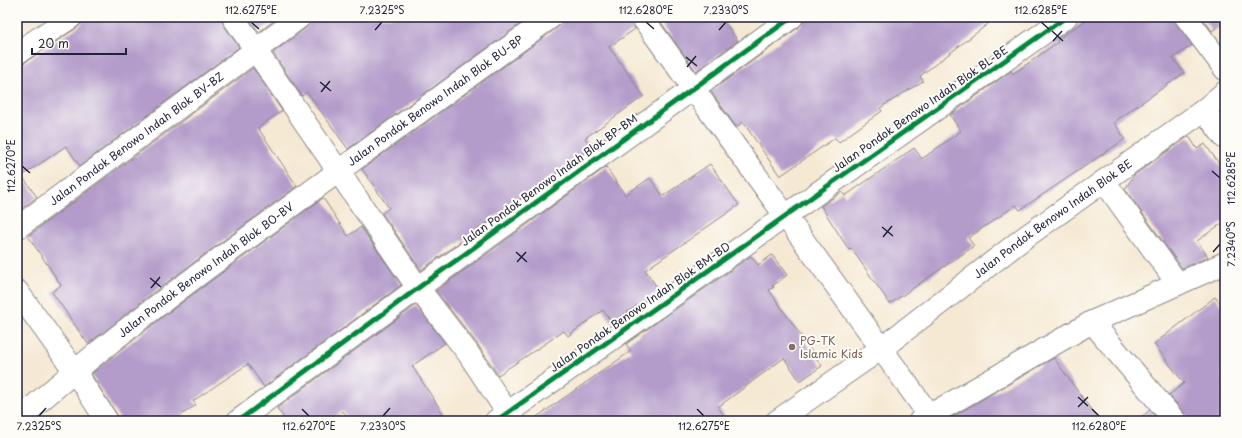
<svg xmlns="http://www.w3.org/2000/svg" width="1242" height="438" font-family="'Playpen Sans',sans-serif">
<rect width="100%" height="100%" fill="#fdfcf7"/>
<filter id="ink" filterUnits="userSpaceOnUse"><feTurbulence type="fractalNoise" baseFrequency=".025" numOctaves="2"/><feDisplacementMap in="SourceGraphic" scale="8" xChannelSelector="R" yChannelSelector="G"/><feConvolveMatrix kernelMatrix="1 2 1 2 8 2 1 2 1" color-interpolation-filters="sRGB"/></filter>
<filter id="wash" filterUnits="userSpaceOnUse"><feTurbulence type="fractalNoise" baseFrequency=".012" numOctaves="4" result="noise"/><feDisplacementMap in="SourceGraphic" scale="16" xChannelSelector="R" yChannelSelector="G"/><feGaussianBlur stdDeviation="0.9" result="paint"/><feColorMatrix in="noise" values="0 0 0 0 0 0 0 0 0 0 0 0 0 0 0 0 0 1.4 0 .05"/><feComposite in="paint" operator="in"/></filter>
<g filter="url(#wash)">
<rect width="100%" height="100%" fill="#f5e9d3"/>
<g id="blocks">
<path fill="#b39bca" d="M83,17H221L223,24L239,47L80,166L66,146L22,176L37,197L17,212V65L24,63L78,27L82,23Z
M248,17H279L259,32Z
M312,17H530L348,149L307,92L302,96L273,53L307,27Z
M563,17H630L635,29L609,47L644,96L585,138L592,147L421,270L382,213L389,208L362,169L558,27L562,22Z
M657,17H721L738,41L696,71Z
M804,17H997L920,76L923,81L880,108L882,111L839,142L835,138L780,176L743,122L736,127L711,91L799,27L803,22Z
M1090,17H1174L1176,24L1192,45L1173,58L1184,73L1114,122L1125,139L1020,210L1016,205L968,238L974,246L890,304L851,248L849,250L821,206L842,192L845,196L914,148L922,159L961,131L950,115L1011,71L1013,74L1058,42L1057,40Z
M1202,17H1225V22L1212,31Z
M253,68L282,111L258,128L297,186L154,292L88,344L52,292L61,285L28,236Z
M1189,136L1197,149L1205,144L1225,172V221L1197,241L1208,257L1182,268L1125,189L1134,175Z
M710,164L739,205L645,270L659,290L612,323L603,310L568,336L564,331L498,375L478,345L436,291L606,167L625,195L650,178L663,196Z
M323,198L348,236L361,227L401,285L264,387L248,364L193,401L196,405L172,421H121L91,374L169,312Z
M772,255L787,275L772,286L774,287L769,290L822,366L800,381L784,358L718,407L728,421H531L631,351L626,344L751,256L758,265Z
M1215,297L1225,310V421H1187L1185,413L1169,395L1184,383L1154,344Z
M416,305L445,343L412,366L448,421H350L343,411L329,421H286L277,408Z
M1054,358L1099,421H945Z
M1150,410L1159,421H1136Z"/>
</g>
</g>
<g filter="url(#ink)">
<use href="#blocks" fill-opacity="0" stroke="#8c8687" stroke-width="1"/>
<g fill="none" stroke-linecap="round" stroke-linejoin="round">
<defs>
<g id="minor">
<path d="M233,17L418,288L468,353L513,421"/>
<path d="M642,17C738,152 837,285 933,421"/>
<path d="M1186,17L1225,69"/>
<path d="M17,53L71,17"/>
<path d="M1204,110L1225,138"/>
<path d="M1104,181L1178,284"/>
<path id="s1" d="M17,228L300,17"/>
<path d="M17,291L74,370L107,421"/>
<path d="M1092,322L1175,421"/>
<path id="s2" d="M17,421C93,353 170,295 252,235C351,161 451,89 551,17"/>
<path d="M238,421L418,288L792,17"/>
<path d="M496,421L1066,17"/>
<path id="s3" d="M777,421L882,348L1024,238L1204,110L1225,92"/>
<path d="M920,421L1092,322L1225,263"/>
</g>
</defs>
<use href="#minor" stroke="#8c8687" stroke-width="24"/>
<use href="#minor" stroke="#fff" stroke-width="22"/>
<defs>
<path id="cycleway" d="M238,421L418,288L792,17
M496,421L1066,17"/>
</defs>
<use href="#cycleway" stroke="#fdfcf7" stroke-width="8"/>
<use href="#cycleway" stroke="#00873e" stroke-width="5"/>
</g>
</g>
<path fill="none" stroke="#22223b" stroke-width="1.5" d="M251,22L259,29M646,22L654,29M1041,22L1049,29M375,30L382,22M719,30L726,22M1052,31L1063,41M1053,41L1062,31M686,57L697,66M687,67L696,56M320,82L331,91M321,92L330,81M22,166L30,173M1212,171L1220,178M882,227L893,236M883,237L892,226M516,252L527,262M1213,252L1220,244M517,262L526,252M150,278L161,287M151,288L160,277M1078,397L1088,406M1078,407L1088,397M302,409L309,416M697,409L704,416M1092,409L1099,416M39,416L46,408M383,416L390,408"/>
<circle fill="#8d6e63" stroke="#fdfcf7" stroke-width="1.5" cx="792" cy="347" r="4"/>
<g text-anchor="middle" stroke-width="4" stroke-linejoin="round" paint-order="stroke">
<g font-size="11" fill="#22223b" stroke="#fdfcf7">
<text dy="4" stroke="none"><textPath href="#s2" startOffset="527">Jalan Pondok Benowo Indah Blok BU-BP</textPath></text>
<text transform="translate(920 109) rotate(-35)" y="4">Jalan Pondok Benowo Indah Blok BL-BE</text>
<text dy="4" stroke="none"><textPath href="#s1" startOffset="149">Jalan Pondok Benowo Indah Blok BV-BZ</textPath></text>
<text transform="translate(549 180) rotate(-36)" y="4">Jalan Pondok Benowo Indah Blok BP-BM</text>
<text dy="4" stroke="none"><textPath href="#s3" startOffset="342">Jalan Pondok Benowo Indah Blok BE</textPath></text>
<text dy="4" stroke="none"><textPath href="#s2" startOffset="242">Jalan Pondok Benowo Indah Blok BO-BV</textPath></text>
<text transform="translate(640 307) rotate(-35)" y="4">Jalan Pondok Benowo Indah Blok BM-BD</text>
</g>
<g font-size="11" fill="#785e54" stroke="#fdfcf7" text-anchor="start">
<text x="800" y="345">PG-TK<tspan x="800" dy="13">Islamic Kids</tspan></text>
</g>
</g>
<rect width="1242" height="438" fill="none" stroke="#fdfcf7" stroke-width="44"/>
<path d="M32 48v6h94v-6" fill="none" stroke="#22223b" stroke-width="2"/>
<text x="38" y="48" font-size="12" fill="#22223b" stroke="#fdfcf7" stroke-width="3" paint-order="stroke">20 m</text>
<rect x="22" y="22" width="1198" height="394" fill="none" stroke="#22223b" stroke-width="1.5"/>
<g font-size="10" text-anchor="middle" fill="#22223b">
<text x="251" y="14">112.6275°E</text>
<text x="382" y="14">7.2325°S</text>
<text x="646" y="14">112.6280°E</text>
<text x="726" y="14">7.2330°S</text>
<text x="1041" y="14">112.6285°E</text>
<text transform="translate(11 166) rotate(-90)" y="4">112.6270°E</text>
<text transform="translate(1231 178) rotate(-90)" y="4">112.6285°E</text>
<text transform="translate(1231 244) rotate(-90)" y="4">7.2340°S</text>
<text x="39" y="430">7.2325°S</text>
<text x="309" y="430">112.6270°E</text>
<text x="383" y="430">7.2330°S</text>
<text x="704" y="430">112.6275°E</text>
<text x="1099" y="430">112.6280°E</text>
</g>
</svg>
